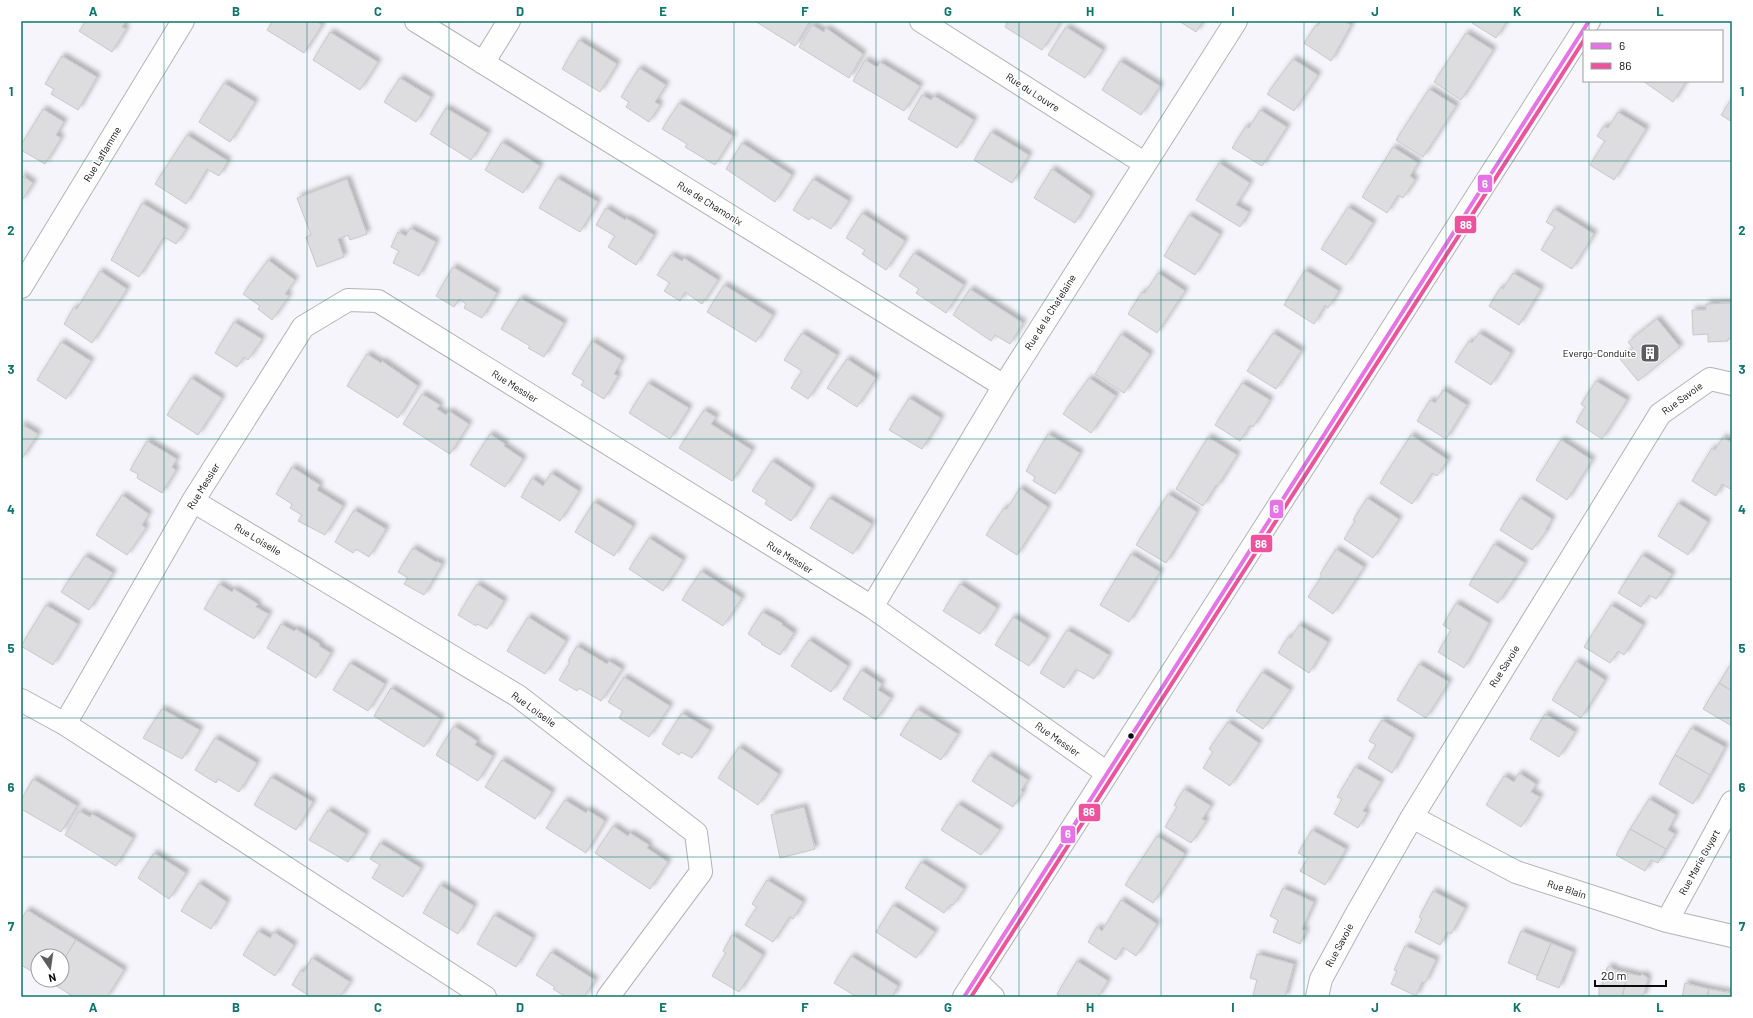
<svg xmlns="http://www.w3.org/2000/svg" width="1753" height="1018" font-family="Barlow,sans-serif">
<defs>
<filter id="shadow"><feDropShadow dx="3.5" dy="-3.5" stdDeviation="2" flood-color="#0004"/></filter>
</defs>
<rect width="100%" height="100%" fill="#f5f5fb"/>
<path fill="#dddcde" stroke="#c9c7ca" filter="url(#shadow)" d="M86,21H126L122,27L126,29L112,52L79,31Z
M273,21H316L322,25L304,53L267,30Z
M755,21H810L795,46Z
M1003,21H1056L1060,23L1042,50L1005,27L1007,23Z
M1179,21H1203L1196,32Z
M1321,21H1344L1351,25L1331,61L1304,43L1316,25L1318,26Z
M1473,21H1507L1496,38L1472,23Z
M812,25L824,32L826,28L863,54L849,78L799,47Z
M1066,27L1103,50L1085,78L1048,55Z
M330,32L378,62L360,90L313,60Z
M1466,33L1493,50L1461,100L1434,82Z
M579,40L617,64L600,92L562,69Z
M62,56L97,77L78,110L51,94L54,89L45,84Z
M1293,59L1318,75L1294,111L1267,94Z
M865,60L877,67L880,62L920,86L904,111L853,81Z
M1120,61L1160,86L1141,115L1102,90Z
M639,68L666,85L655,102L660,105L649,122L626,107L629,102L621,97Z
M400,78L431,97L416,122L384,102Z
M1643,81H1686L1673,102Z
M224,83L255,102L230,142L199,122Z
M1429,89L1456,106L1423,157L1396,140Z
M922,95L931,100L934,96L974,120L957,148L908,119Z
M1732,98V122L1721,115Z
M679,103L733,136L715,165L685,147L687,144L662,129Z
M446,108L488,133L471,160L430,134Z
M43,109L64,122L56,135L61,138L45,164L21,150V145Z
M1260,110L1287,127L1262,166L1232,148L1246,126L1249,128Z
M1618,112L1646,129L1614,180L1590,165L1605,141L1597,136L1604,126L1608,128Z
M991,132L1029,155L1012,183L974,160Z
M187,135L228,161L219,176L207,169L186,204L155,184Z
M502,142L540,166L523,193L485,170Z
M742,143L792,175L775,202L726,169Z
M1393,147L1418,163L1410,176L1415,180L1403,198L1398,195L1387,213L1362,197Z
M1219,163L1250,183L1236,205L1249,212L1240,227L1196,200Z
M1052,169L1091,196L1075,223L1034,198Z
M21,175L33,183L21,202Z
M557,178L598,202L580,232L539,208Z
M347,179L367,234L350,240L348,235L338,239L344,257L317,267L306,237L311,235L297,198Z
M813,179L849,201L831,229L811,217L809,220L793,210Z
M142,203L186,229L176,244L164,237L139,277L111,260Z
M1348,207L1373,223L1346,265L1321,249Z
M606,208L625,220L626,218L654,235L636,265L608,247L615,236L596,225Z
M1554,209L1594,234L1572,269L1541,250L1555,227L1546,222Z
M862,213L905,241L886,270L862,254L865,250L846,238Z
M1189,215L1220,234L1195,275L1164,256Z
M410,228L436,242L419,276L393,263L399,251L391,247L398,232L406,236Z
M914,253L964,285L946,313L916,293L919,289L899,276Z
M671,255L682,261L684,258L718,280L702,304L685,292L680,301L664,291L670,283L657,275Z
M268,260L295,280L285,294L289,296L272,320L258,309L260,306L243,294Z
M453,267L497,293L482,318L464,308L466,304L459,299L454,307L436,296Z
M1305,270L1339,291L1328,308L1325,305L1314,324L1284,305Z
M100,271L127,289L92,343L64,324L74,307L77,309Z
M1158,273L1185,291L1157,333L1128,314L1142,292L1145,293Z
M1513,273L1541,289L1519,325L1489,306L1501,287L1503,289Z
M724,285L773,315L756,342L707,312Z
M970,289L1023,323L1010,344L995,335L991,341L953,315Z
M520,298L564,323L544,357L528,348L530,346L501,329Z
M1732,303V338L1728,339V341L1708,342V334L1693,335L1692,310H1706V304Z
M1657,319L1680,347L1638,381L1620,359L1633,348L1628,342Z
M234,322L262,339L248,360L244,357L237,367L215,353Z
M802,333L837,355L808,399L791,388L802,371L784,360Z
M1273,333L1301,351L1276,389L1247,371Z
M1479,333L1511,353L1491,385L1455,362L1469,341L1472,343Z
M1121,334L1150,354L1124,393L1095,374Z
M592,341L622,360L614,374L618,376L604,399L581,385L584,381L572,374Z
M61,342L91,361L66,399L37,380Z
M367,354L381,363L382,361L418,386L398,418L347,386Z
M847,359L876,378L857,407L827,388Z
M191,378L222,398L198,435L167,415Z
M1089,378L1116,396L1091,433L1063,414Z
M1596,381L1627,400L1602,439L1576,422L1585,407L1581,404Z
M648,383L689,408L670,439L629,413Z
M1242,383L1270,400L1253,427L1250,425L1240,441L1215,425Z
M1443,390L1467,405L1446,439L1417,421L1430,400L1435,403Z
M422,394L440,405L437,409L446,415L449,411L469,424L450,454L403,424Z
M909,398L941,418L922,449L889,430Z
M704,410L716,417L711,424L752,450L732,481L679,448Z
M21,424L38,434L21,460Z
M490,434L505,444L504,446L523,459L505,487L470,465Z
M1048,434L1080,453L1055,494L1033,481L1035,477L1026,471Z
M1411,435L1448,460L1437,476L1432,473L1412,504L1380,483Z
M1208,437L1237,455L1217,487L1216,485L1203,506L1176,489Z
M1723,437L1732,443V490L1722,484L1716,496L1692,481L1712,448L1715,450Z
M1561,440L1592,460L1567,500L1536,480Z
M147,441L177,459L172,467L176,470L162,493L137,478L138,474L130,470Z
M772,461L812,488L791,521L765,504L767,500L752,491Z
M292,467L320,485L317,490L343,506L325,535L298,521L302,515L290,508L292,504L276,494Z
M551,473L579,491L560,521L521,497L532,478L543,486Z
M1020,488L1048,507L1017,555L986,535L1004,508L1007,509Z
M1168,494L1197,512L1166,563L1136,545Z
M122,495L149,514L142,525L146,528L127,555L96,535Z
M829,498L872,524L853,554L810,528Z
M1367,498L1399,519L1373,558L1344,539L1355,521L1353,520Z
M1520,498L1552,519L1546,529L1547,530L1532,550L1500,530Z
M594,502L633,526L614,556L575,532Z
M1678,503L1708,522L1688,555L1658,536Z
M354,510L386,529L369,557L356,549L353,553L335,542Z
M649,538L683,560L663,591L629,569Z
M1494,544L1525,563L1498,603L1469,585Z
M413,548L436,562L437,561L442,564L424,595L404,584L408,578L398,572Z
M1336,549L1364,567L1333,614L1308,597L1322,576L1320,574Z
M1131,554L1160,572L1129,622L1100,605Z
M1642,555L1672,574L1656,599L1649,595L1641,607L1618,593Z
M85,556L113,573L89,610L61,592Z
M701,571L742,598L723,626L682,600Z
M219,584L232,592L234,589L258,604L256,607L269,614L254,639L204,609Z
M477,584L504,601L487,629L477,624L476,626L458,615Z
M960,584L997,608L980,634L943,611Z
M1456,603L1489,623L1464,668L1438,652L1451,630L1443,625Z
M46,605L78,624L53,665L21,646Z
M1611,605L1643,625L1624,655L1618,651L1610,663L1584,647Z
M762,612L782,623V625L794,633L780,655L761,644L762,643L748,634Z
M528,617L566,641L545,674L507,651Z
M1013,617L1047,638L1029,666L995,645Z
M281,624L294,631L296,629L320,644L319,646L331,653L316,678L267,648Z
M1299,625L1328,642L1309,673L1278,653L1288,637L1291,638Z
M1067,630L1109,655L1094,679L1076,669L1064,688L1040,673Z
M809,640L848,666L831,692L791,666Z
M577,646L607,664L609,661L622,669L601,701L579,688L577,691L559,680L570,662L568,661Z
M1576,661L1605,680L1581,718L1552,700Z
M1732,662V691L1719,683Z
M350,663L385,684L368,711L333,690Z
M1419,664L1449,682L1426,718L1397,700Z
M861,670L882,684L878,690L891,698L876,720L843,699Z
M1262,672L1290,690L1263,729L1236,711Z
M624,677L670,706L649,737L619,718L623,711L608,702Z
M1719,683L1732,691V726L1703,709Z
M391,688L441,719L424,747L374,716Z
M162,709L200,730L182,759L143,738Z
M917,709L958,734L941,760L900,735Z
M682,713L710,730L692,758L681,752L679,755L662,744Z
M1545,714L1575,732L1559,757L1530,739Z
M1382,720L1412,738L1392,773L1368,758L1376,745L1369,741Z
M1228,722L1259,743L1230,786L1203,768L1213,752L1209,749Z
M454,726L477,741L475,745L493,756L478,781L436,755Z
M1691,728L1725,747L1710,775L1675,755Z
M215,738L257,763L239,792L218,779L216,783L195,770Z
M739,747L779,774L758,805L718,778Z
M989,755L1028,780L1021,790L1023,792L1013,807L972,781Z
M1675,755L1710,775L1693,804L1659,784Z
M502,760L552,792L535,819L485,787Z
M1355,767L1381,782L1363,811L1367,813L1358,828L1334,814L1342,799L1337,797Z
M1519,773L1536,784L1531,792L1540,797L1521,827L1486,805L1504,776L1514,782Z
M271,777L313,802L296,830L254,805Z
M33,779L77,806L61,832L21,809V800Z
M1184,789L1211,806L1202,819L1206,821L1191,843L1165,827L1177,807L1174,805Z
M1649,799L1676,815L1668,830L1675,834L1666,849L1630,829Z
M565,800L586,813L588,810L605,821L586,853L546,828Z
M958,804L1000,830L981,855L941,830Z
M804,807L815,849L780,858L771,815Z
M328,810L366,834L348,862L309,840Z
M79,811L90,817L92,814L133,838L116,866L65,835Z
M613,826L628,836L630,833L649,845L647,848L668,862L650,889L595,853Z
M1630,829L1666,849L1658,863L1651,860L1645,871L1616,855Z
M1312,830L1346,849L1325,885L1300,871L1308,858L1298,853Z
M1157,836L1185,854L1153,903L1125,885Z
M380,843L421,868L403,897L372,878L380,865L370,859Z
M154,853L186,873L169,899L138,878Z
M921,862L964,889L953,905L951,904L944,913L905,888Z
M767,880L803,902L793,919L790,916L773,942L745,925L757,907L752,904Z
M199,883L227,902L211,929L181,911Z
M440,885L474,906L458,934L423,913Z
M1283,888L1314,902L1302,929L1306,931L1300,944L1273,932L1278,920L1270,916Z
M1433,891L1465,908L1451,934L1447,932L1440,945L1415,932L1422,919L1419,917Z
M1121,900L1157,924L1136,956L1123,947L1116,960L1088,942L1097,927L1102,931Z
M893,905L935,932L916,958L876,932Z
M27,910L76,940L62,962V956H38V975L21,965V920Z
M494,915L533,938L516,967L477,944Z
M258,931L270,938L274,932L294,945L275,976L243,955Z
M1521,931L1551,943L1538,976L1508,963Z
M732,935L763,955L739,992L712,976L726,953L723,951Z
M76,940L124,970L107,997H74L50,982L51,980H62V962Z
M1551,943L1573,952L1559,988L1536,979Z
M1405,946L1436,960L1425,983L1422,982L1416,996L1391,984L1397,971L1394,970Z
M551,952L595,980L584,997H566L553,989L555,987L536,975Z
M1257,954L1294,964L1285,997H1260L1253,995L1257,980L1250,978Z
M851,956L898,986L892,997H857L834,983Z
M312,958L350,982L340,997H311L292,985L301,970L304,972Z
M1077,961L1108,981L1098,997H1062L1057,994Z
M1610,966L1615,970L1628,973L1622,997H1599V986L1602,985L1607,968Z
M1628,973L1640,976L1642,974L1648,978L1643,997H1622Z
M1685,983L1709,989L1707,997H1682Z
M1709,989L1732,993V997H1707Z"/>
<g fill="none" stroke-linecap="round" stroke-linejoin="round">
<defs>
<path id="street" d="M416,21L1004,386
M921,21L1144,163
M483,63L509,21
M21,287L183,21
M193,501L518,696L696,833L701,872L608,997
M872,607L1004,386L1236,21
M21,700L65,724L485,997
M65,724L193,501L303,327L348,300L378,301L872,607L1107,773
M1412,817L1516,872L1667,921L1732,936
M1667,921L1732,802
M975,980L993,997
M1317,997L1321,979L1357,913L1412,817L1660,414L1710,379L1732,384"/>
<path id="secondary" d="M964,997L1589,21"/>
</defs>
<use href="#street" stroke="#b3b3b7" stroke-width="24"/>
<use href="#secondary" stroke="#b3b3b7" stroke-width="24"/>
<use href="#street" stroke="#fefefe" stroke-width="22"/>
<use href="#secondary" stroke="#fefefe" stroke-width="22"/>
<defs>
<path id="bus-1" d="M964,997L1589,21"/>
<path id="bus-2" d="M971,997L1584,40"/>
</defs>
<use href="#bus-1" stroke="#fff" stroke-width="7"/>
<use href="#bus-2" stroke="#fff" stroke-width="7"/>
<use href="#bus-1" stroke="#e774e7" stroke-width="4"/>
<use href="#bus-2" stroke="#ef529d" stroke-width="4"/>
</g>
<path fill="none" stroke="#0f766e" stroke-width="1" stroke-opacity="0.55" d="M164,21V997M307,21V997M449,21V997M592,21V997M734,21V997M876,21V997M1019,21V997M1161,21V997M1304,21V997M1446,21V997M1589,21V31M1589,81V997M21,161H1732M21,300H1732M21,439H1732M21,579H1732M21,718H1732M21,857H1732"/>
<defs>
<symbol id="building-square" viewBox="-11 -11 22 22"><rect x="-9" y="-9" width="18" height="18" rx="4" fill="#5d5d61" stroke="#fff"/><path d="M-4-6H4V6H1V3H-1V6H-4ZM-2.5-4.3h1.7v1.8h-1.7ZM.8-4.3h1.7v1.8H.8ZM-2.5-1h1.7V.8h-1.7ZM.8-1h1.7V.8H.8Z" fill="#fff"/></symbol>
</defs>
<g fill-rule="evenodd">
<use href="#building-square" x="1639" y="342" width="22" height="22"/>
</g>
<circle fill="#0b0b0e" stroke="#fff" stroke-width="1.5" cx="1131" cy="736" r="3.5"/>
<g text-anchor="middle" stroke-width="3" stroke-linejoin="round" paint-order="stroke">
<g font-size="10" fill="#0b0b0e" stroke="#fff">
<text transform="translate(1033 92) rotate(33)" y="4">Rue du Louvre</text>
<text transform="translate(102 154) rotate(-59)" y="4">Rue Laflamme</text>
<text transform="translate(710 203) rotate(32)" y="4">Rue de Chamonix</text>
<text transform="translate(1050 312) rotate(-58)" y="4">Rue de la Chatelaine</text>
<text transform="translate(515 386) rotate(32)" y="4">Rue Messier</text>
<text transform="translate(1682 398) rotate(-36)" y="4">Rue Savoie</text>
<text transform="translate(203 486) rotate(-58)" y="4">Rue Messier</text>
<text transform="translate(258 539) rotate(31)" y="4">Rue Loiselle</text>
<text transform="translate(790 557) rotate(32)" y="4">Rue Messier</text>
<text transform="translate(1504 666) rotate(-58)" y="4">Rue Savoie</text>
<text transform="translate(534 709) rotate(36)" y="4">Rue Loiselle</text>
<text transform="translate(1058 739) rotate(35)" y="4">Rue Messier</text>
<text transform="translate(1699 862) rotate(-61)" y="4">Rue Marie Guyart</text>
<text transform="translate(1567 889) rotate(18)" y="4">Rue Blain</text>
<text transform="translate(1339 945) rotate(-62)" y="4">Rue Savoie</text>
</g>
<g font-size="10" fill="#0b0b0e" stroke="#fff" text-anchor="end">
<text x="1636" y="357">Evergo-Conduite</text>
</g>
</g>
<g stroke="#fff" stroke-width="1.5">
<rect x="1477" y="174" width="16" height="19" rx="4" fill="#e774e7"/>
<rect x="1454" y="215" width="23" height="19" rx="4" fill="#ef529d"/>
<rect x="1269" y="499" width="15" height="20" rx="4" fill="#e774e7"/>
<rect x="1250" y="534" width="23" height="19" rx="4" fill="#ef529d"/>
<rect x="1078" y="803" width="23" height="19" rx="4" fill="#ef529d"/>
<rect x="1060" y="825" width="16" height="19" rx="4" fill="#e774e7"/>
</g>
<g font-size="11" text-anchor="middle" font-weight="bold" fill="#fff">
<text x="1485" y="188">6</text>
<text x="1466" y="229">86</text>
<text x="1276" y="513">6</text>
<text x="1261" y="548">86</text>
<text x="1089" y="816">86</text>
<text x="1068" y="838">6</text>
</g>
<rect width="1753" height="1018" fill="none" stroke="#ffffff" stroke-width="44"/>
<rect x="1583" y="30" width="140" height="52" fill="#ffffff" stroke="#9d9d9f"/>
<rect x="1591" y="43" width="20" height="6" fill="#e774e7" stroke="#9d9d9f"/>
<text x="1619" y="50" font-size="12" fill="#0b0b0e">6</text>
<rect x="1591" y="63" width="20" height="6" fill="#ef529d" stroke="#9d9d9f"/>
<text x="1619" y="70" font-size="12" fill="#0b0b0e">86</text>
<g transform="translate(50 968) rotate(167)"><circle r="19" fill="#ffffff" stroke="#9d9d9f"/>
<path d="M0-3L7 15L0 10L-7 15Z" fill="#5d5d61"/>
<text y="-6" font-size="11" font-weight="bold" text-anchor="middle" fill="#0b0b0e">N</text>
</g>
<path d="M1595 980v6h71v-6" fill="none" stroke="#0b0b0e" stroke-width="2"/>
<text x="1601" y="980" font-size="12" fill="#0b0b0e" stroke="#ffffff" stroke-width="3" paint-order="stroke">20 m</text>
<rect x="22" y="22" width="1709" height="974" fill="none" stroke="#0f766e" stroke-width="1.5"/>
<g font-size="13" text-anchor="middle" font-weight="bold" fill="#0f766e">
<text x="93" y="16">A</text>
<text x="236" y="16">B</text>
<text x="378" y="16">C</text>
<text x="520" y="16">D</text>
<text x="663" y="16">E</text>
<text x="805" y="16">F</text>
<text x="948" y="16">G</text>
<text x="1090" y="16">H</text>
<text x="1233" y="16">I</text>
<text x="1375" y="16">J</text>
<text x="1517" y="16">K</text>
<text x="1660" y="16">L</text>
<text x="11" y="96">1</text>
<text x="1742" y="96">1</text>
<text x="11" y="235">2</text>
<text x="1742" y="235">2</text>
<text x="11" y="374">3</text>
<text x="1742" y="374">3</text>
<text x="11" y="514">4</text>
<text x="1742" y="514">4</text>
<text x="11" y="653">5</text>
<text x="1742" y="653">5</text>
<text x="11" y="792">6</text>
<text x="1742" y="792">6</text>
<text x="11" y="931">7</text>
<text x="1742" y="931">7</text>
<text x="93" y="1012">A</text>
<text x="236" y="1012">B</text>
<text x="378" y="1012">C</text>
<text x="520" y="1012">D</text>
<text x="663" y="1012">E</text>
<text x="805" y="1012">F</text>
<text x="948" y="1012">G</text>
<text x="1090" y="1012">H</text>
<text x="1233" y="1012">I</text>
<text x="1375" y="1012">J</text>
<text x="1517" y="1012">K</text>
<text x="1660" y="1012">L</text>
</g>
</svg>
